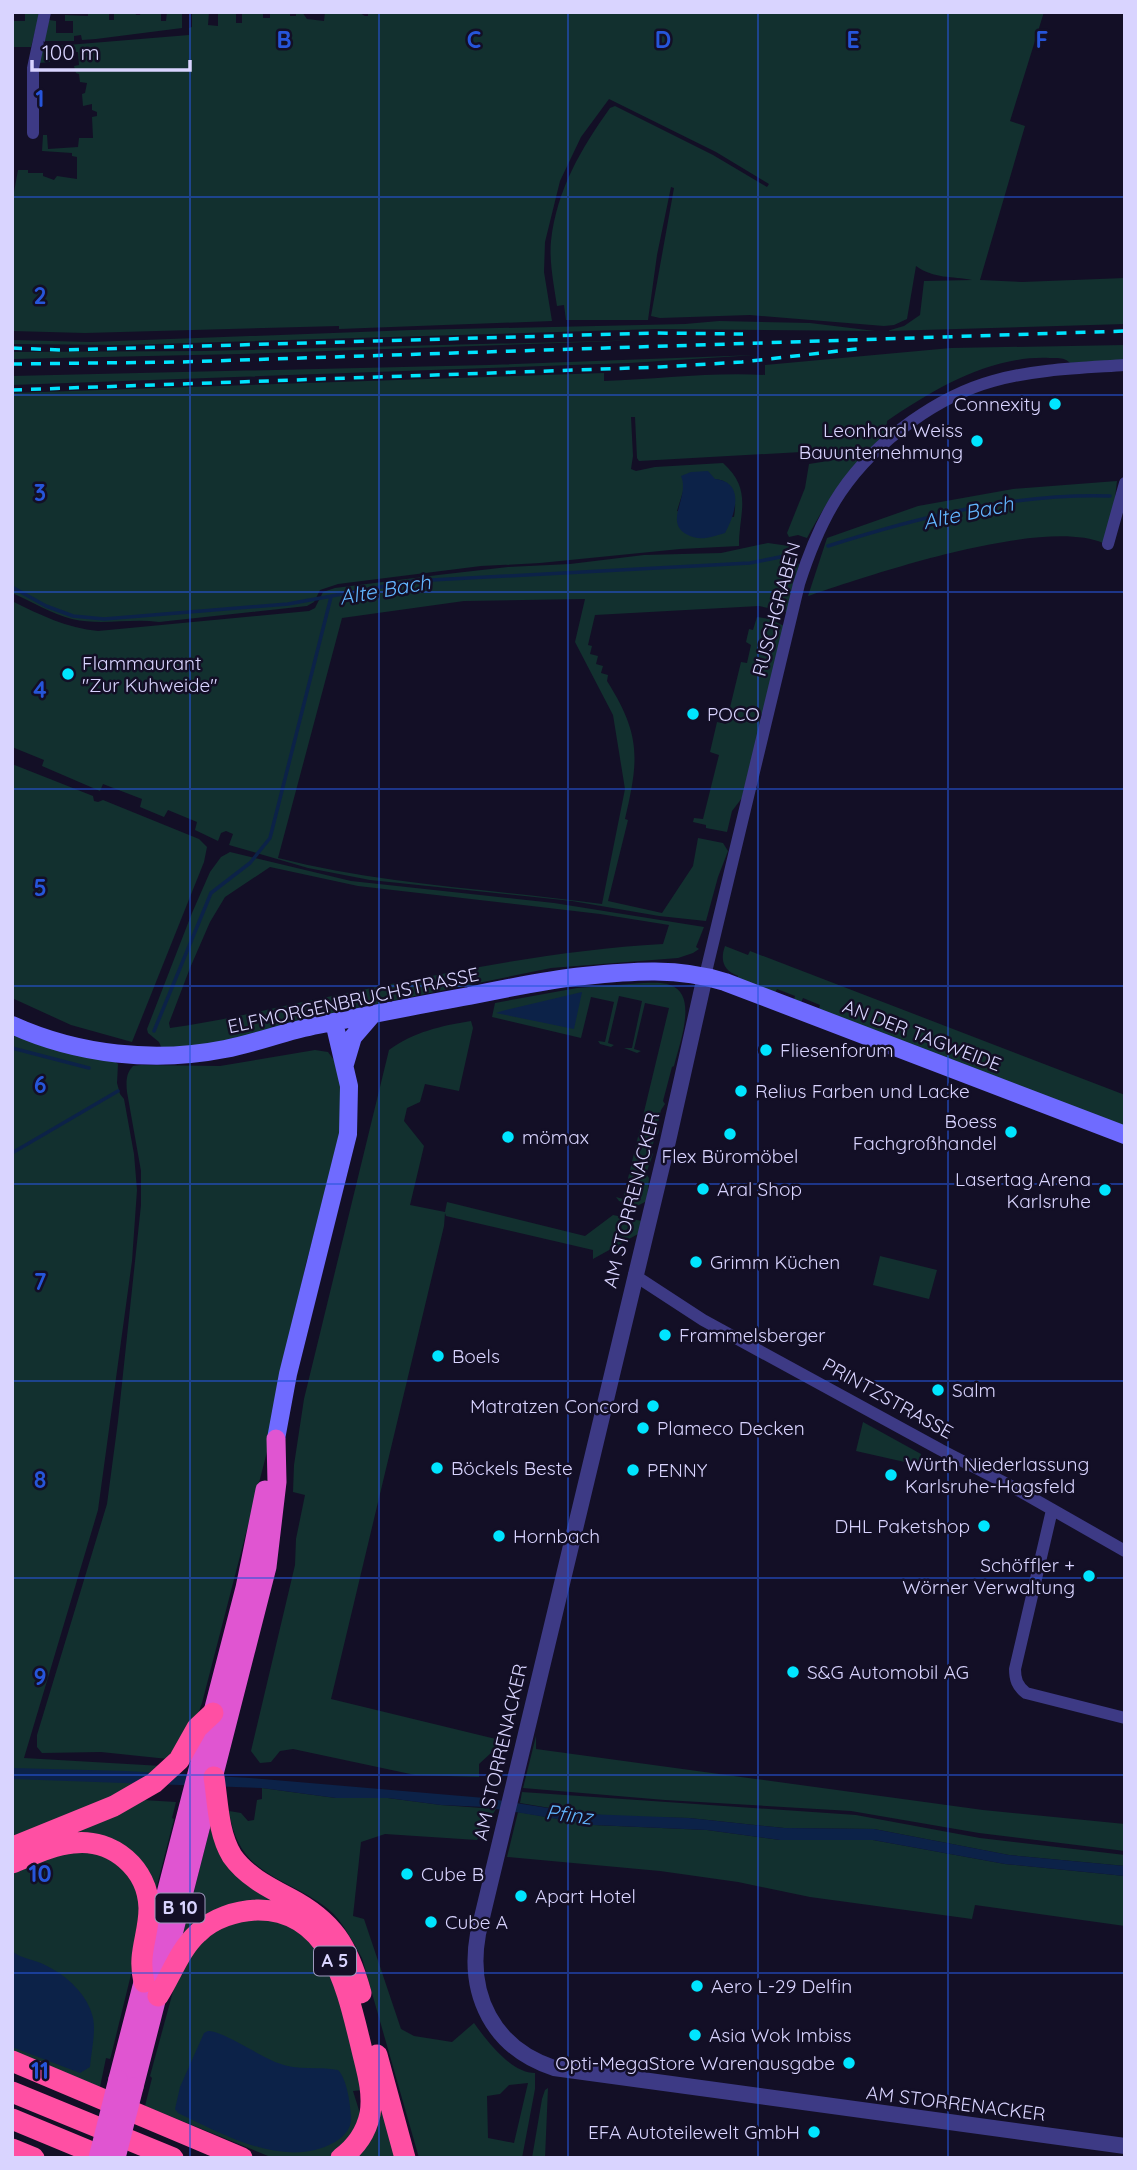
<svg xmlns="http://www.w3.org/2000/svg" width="1137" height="2170" font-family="Quicksand,sans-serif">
<rect width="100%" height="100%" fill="#130f26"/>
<path fill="#12302f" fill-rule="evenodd" d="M25,12H40L31,47H12V21H25Z
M88,12H109V20H114V12H135L136,15H140L141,12L161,14V21H166L167,12L182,13V28L96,39L82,40L81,35L74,36V41H44L49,20L56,21V33H73V21H65V15L88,16Z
M192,12H209L208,25L218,26V12L236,13V23H242V13L244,12L263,14V18H270V12H290V16H296V12H302L307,19L324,21L325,12H358L365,16H368V12H1044L1010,121L1025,126L980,280L1022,282L1125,278V324L887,331L904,326L920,315L924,281L972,280C952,276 934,279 916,266L907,319L894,325L884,326L750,315L660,318L651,316L674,188L671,187L657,255L648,320H566L564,305L557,306C554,285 549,262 551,241C557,189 581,149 610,108L615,106L713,155L767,187L769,184L716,152L609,99L581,137L560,181L545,242L544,272L552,321L339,329V326L85,333L12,331V203L18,170H28V173H43V176L54,180L57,176L77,179V157L72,156V153L42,151L43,135H47L48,149L78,147L79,138H93L92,117L97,116V112L92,110V104L83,106L82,94L85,93L87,83L80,82L79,74L76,73L74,66L79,65L78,52H73L72,47L50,48V62L39,63L43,47L189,35V28L192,27Z
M719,321L810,323L875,331L657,329L121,345L12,344V340L91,342L412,330L685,324Z
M645,340L240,354L12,359V352L204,351Z
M1125,345V360L1070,363C1064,357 1058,358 1050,358C991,355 934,389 887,421L886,433C850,467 830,495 807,538L798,535L789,537L787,533L805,488L809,464L834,460L837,450L639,461L637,458L635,417H631L633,456L631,469L636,471L655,467L723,463C753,490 739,512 739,546L680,549L540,563L481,566L338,584L320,590L314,602L307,606L159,622C130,618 101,626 72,619C52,614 31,601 12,593V393L604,373V381C658,379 712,372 765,375V365L951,348ZM715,479C735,481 737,500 734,517L677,511L685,485Z
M756,355L629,363L12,385V376L488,365Z
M1117,481L1114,506L1103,543C1042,517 872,574 808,596L827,538L918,506L1013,489Z
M768,543L789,546L790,555L796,558L799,565L787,612L759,606L595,615L588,645L592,646L590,654L598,656L596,664L603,666L601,673L608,675L607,681C641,735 639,759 625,819L628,820L608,901L662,913L693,866L698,838L723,843L728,851L718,877L706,921L659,916L572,901L370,880L308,868L229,845L233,834L226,831L221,833L218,841L195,830L197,822L168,810L164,817L140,807L142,799L103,784L100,791L42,766L44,760L12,747V601C40,615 67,628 98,631L309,611L315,608L323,592L335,588L438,575L508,567L570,564L644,555L721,553ZM585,599L575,642L613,715L625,789L602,904C494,889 384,885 278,858L342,618L464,601Z
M757,617L770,619L784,626L742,798L732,811L727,832L706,828V825L693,822L694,818L703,819L719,755L710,752L717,722L726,724L741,662L747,663L751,645L746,642L749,629L753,630Z
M12,764L93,796L94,801L98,802L103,800L199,839L207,847L204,862L132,1042L71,1025L12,998Z
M230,852L351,881L554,903L704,927L696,947L699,949L693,953L678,958L551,968L308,1018L223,1043L162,1049L159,1042L148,1033L147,1029L192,913L210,872L221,857ZM270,867L358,886L600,914L669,925L663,944C555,950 449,972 342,994C285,1005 228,1020 170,1028L169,1023L190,968L210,922L225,897Z
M725,946L748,955L750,951L1125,1095V1129L818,1012L820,1005L803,998L800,1005L793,1002L795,996L777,989L775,993L737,978L738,976C723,970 720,960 725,946Z
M643,983C652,983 662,982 670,985C699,994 679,1045 674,1066L672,1067L663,1101L665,1104L661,1110L657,1127L659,1130L658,1134L655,1136L651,1152L653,1154L646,1174L649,1178L647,1201L637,1206L619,1201L616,1197L623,1199L669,1008L645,1003L634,1049L641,1051L637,1053L624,1048H632L642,1001L619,996L608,1043L614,1045L611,1047L600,1044L598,1041L605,1042L614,1002L591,997L581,1038L492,1017L495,1003L577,988Z
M471,1021L473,1028L459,1091L425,1084L420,1102L407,1108L404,1121L424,1146L410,1205L445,1212L447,1202L585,1236L613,1215L642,1221L638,1234L593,1259V1250L446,1216L445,1213L444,1226L331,1699L504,1741L479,1764V1777L415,1775L293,1749L280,1751L271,1762L260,1763L251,1751L295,1565L296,1539L305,1495L293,1492L294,1465L304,1399L389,1050C414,1032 440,1026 471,1021Z
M12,1032L113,1060L118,1064L117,1083L120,1094L124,1099L134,1154L137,1190L132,1261L98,1510L24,1758L162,1766L126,1791L12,1841Z
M315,1050L328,1052L337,1064L342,1094L340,1145L306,1263L268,1448L202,1703L193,1728L168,1759L101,1752L42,1753L37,1747V1735L107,1504L118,1421L141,1205V1171L127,1092C126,1082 126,1073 133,1066L141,1065L220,1066Z
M880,1256L937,1270L929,1299L873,1285Z
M863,1422L921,1454L918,1465L856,1451Z
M536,1736V1749L983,1810L1125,1824V1851L979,1833L851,1811L665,1800L523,1788Z
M262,1788L336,1798H388L441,1805L496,1809L477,1840L385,1834L361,1842L353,1916L364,1919L401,2029L414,2036L452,2042L474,2023C487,2041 511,2073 535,2073V2089L522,2158H419L362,1958C352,1941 343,1921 328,1909C284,1875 239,1877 229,1811L241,1813L248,1821L254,1820L257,1800L262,1799ZM528,2083L514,2143L488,2138L487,2096L500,2094L509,2085Z
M522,1792L856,1815L980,1838L1125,1855V1866L1009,1855L874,1829L784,1828L689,1818L632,1817L586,1814L520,1803Z
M143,1800L176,1802L172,1818L174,1819L153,1901L128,1853L12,1852Z
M518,1812L594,1825L707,1830L780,1840H873L1005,1864L1125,1876V1926L975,1905L972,1919L810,1897L738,1882L660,1871L507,1857Z
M215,1826L227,1856L238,1871L254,1885L316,1920L340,1948L353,1982L399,2158H349C361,2146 371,2135 374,2118C380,2079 351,1965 325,1935C281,1885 216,1900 179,1949L210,1828Z
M49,1853H109L140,1888L139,1942L111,2056L110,2059L106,2058L100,2087L12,2051V1867Z
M258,1915L301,1930L333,1970L362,2090L353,2091L362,2120L331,2158H273L145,2106L152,2078L150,2076L178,1973L209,1931Z
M548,2088L545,2158H532L542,2099L545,2090Z"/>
<path fill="#0c2248" d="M708,471L715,479C746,482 735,515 725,533C711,537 700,542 686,534C664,521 690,497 681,476L691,472Z
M582,992L574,1029L496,1013L502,1011Z
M12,1768L126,1771L250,1778L485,1798L586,1814L689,1818L784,1828L874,1829L1009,1855L1125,1866V1876L1005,1864L873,1840H780L707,1830L594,1825L485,1807L441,1805L388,1798H336L262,1788L12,1779Z
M12,1951C23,1960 35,1959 47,1966C67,1976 88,1995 93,2018C96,2032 91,2053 90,2067L80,2073L12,2047Z
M208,2031C221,2030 261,2057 278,2063C298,2071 318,2066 338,2070C347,2079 350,2103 351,2116C352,2128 345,2136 335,2142C286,2170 224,2135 178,2113L175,2109L180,2087L204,2033Z"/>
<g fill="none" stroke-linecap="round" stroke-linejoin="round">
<path stroke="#0c2248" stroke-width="3.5" d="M828,546C919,517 1014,493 1110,496
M12,587L46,606L73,616L104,619L288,604L413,581L750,563L790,555
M154,1031L211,893L250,863L270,838L331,597
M12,1048L89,1068
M12,1153L118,1091"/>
<path stroke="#3d3a85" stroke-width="12" d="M33,133V68L45,12
M1108,544L1125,483
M705,976L799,584C822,512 849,466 912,421C936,404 964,389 993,381C1036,369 1081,368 1125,365
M634,1275L703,1320L941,1450L1011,1486L1125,1551
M1052,1510L1015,1669C1015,1679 1017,1686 1026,1693L1125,1718"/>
<path stroke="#3d3a85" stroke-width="16" d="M705,976L668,1141L478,1934C467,1995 493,2048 554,2068L1125,2146"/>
<path stroke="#6f6bff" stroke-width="18" d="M12,1025C78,1055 155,1063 225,1049C256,1043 286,1031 318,1025C368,1015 418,1005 469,996C507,988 545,980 584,976C631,971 679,967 725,982L1125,1135
M345,1064L353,1037L372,1015
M276,1439L288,1374L348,1134L349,1086L334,1022"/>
<path stroke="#e055d1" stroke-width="19" d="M118,2079L245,1588L265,1490
M134,2087L267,1567L277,1482L276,1439"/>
<path stroke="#ff4fa3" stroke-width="21" d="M214,1777C218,1803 218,1833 232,1856C246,1876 268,1887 289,1898C333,1921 348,1946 361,1993
M18,1845L114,1806L154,1783L179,1760L197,1728L213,1713
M12,1863C32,1855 52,1845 73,1843C113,1838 148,1869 149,1908C149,1936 137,1953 144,1982
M158,1996C171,1976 180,1949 198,1933C213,1918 236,1911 257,1910C331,1909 347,1989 361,2046C366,2068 374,2091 370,2114C366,2133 356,2147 341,2158
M377,2055L405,2158
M12,2061L242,2158
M12,2092L173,2158
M12,2119L106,2158
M12,2149L34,2158"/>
<path stroke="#00e5ff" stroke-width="3.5" stroke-dasharray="10 9" stroke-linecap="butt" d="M12,348L62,350L654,333L743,334
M12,364L180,362L1125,331
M12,390L660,367L742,362L865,348"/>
<path stroke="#e055d1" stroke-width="19" d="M98,2158L118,2079
M116,2158L134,2087"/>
</g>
<path fill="none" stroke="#2655da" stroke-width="2" stroke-opacity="0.55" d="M190,12V2158M379,12V2158M568,12V2158M758,12V2158M948,12V2158M12,197H1125M12,395H1125M12,592H1125M12,789H1125M12,986H1125M12,1184H1125M12,1381H1125M12,1578H1125M12,1775H1125M12,1973H1125"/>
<g fill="#00e5ff" stroke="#130f26" stroke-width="2.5">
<circle cx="1055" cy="404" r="7"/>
<circle cx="977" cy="441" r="7"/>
<circle cx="68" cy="674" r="7"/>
<circle cx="693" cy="714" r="7"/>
<circle cx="766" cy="1050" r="7"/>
<circle cx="741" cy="1091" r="7"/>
<circle cx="1011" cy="1132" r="7"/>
<circle cx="730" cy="1134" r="7"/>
<circle cx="508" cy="1137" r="7"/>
<circle cx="703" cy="1189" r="7"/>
<circle cx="1105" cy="1190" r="7"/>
<circle cx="696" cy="1262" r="7"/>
<circle cx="665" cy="1335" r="7"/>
<circle cx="438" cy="1356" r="7"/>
<circle cx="938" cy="1390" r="7"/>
<circle cx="653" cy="1406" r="7"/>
<circle cx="643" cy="1428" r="7"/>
<circle cx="437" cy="1468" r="7"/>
<circle cx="633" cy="1470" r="7"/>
<circle cx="891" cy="1475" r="7"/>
<circle cx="984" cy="1526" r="7"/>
<circle cx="499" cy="1536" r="7"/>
<circle cx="1089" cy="1576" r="7"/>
<circle cx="793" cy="1672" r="7"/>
<circle cx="407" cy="1874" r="7"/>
<circle cx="521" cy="1896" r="7"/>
<circle cx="431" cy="1922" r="7"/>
<circle cx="697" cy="1986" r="7"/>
<circle cx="695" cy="2035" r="7"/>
<circle cx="849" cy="2063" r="7"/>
<circle cx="814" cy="2132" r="7"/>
</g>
<g text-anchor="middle" stroke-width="5" stroke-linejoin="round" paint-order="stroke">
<g fill="#130f26" stroke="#9e99be" stroke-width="2">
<rect x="155.5" y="1893.5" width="49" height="29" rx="5"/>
<rect x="314" y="1946.5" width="42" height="29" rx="5"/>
</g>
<g font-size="18" font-weight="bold" fill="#d9d4ff">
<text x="180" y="1914">B 10</text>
<text x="335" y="1967">A 5</text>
</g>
<g font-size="19" fill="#d9d4ff" stroke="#130f26" text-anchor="start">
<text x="1041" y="411" text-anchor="end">Connexity</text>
<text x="963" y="437" text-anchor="end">Leonhard Weiss<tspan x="963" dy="22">Bauunternehmung</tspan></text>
<text x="82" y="670">Flammaurant<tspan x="82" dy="22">"Zur Kuhweide"</tspan></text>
<text x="707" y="721">POCO</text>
<text x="780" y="1057">Fliesenforum</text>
<text x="755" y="1098">Relius Farben und Lacke</text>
<text x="997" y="1128" text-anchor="end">Boess<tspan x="997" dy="22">Fachgroßhandel</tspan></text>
<text x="522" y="1144">mömax</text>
<text x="730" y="1163" text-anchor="middle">Flex Büromöbel</text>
<text x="1091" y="1186" text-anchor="end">Lasertag Arena<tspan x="1091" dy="22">Karlsruhe</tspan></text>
<text x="717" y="1196">Aral Shop</text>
<text x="710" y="1269">Grimm Küchen</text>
<text x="679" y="1342">Frammelsberger</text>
<text x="452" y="1363">Boels</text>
<text x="952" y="1397">Salm</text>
<text x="639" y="1413" text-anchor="end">Matratzen Concord</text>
<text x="657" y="1435">Plameco Decken</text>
<text x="905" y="1471">Würth Niederlassung<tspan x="905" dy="22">Karlsruhe-Hagsfeld</tspan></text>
<text x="451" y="1475">Böckels Beste</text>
<text x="647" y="1477">PENNY</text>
<text x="970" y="1533" text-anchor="end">DHL Paketshop</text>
<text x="513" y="1543">Hornbach</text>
<text x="1075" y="1572" text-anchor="end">Schöffler +<tspan x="1075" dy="22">Wörner Verwaltung</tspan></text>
<text x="807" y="1679">S&amp;G Automobil AG</text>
<text x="421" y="1881">Cube B</text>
<text x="535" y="1903">Apart Hotel</text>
<text x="445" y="1929">Cube A</text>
<text x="711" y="1993">Aero L-29 Delfin</text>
<text x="709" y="2042">Asia Wok Imbiss</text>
<text x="835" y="2070" text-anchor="end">Opti-MegaStore Warenausgabe</text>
<text x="800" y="2139" text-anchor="end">EFA Autoteilewelt GmbH</text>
</g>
<g font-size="19" fill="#d9d4ff" stroke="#130f26">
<text transform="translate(776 609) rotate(-75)" y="7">RUSCHGRABEN</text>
<text transform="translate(353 1000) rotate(-12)" y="7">ELFMORGENBRUCHSTRASSE</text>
<text transform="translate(922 1035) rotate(21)" y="7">AN DER TAGWEIDE</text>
<text transform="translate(631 1200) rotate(-76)" y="7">AM STORRENACKER</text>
<text transform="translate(888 1398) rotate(29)" y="7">PRINTZSTRASSE</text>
<text transform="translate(500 1752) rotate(-77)" y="7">AM STORRENACKER</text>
<text transform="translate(956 2103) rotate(7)" y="7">AM STORRENACKER</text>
</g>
<g font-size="21" font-style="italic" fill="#62b6ff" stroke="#130f26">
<text transform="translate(968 513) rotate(-12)" y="7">Alte Bach</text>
<text transform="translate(385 590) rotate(-10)" y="7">Alte Bach</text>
<text transform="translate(569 1815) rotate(7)" y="7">Pfinz</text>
</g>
</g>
<g font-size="23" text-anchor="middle" font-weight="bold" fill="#2655da" stroke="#130f26" stroke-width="5" stroke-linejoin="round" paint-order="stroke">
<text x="284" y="48">B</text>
<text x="474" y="48">C</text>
<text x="663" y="48">D</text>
<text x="853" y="48">E</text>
<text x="1042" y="48">F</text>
<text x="40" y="107">1</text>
<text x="40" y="304">2</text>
<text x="40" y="501">3</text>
<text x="40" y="698">4</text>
<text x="40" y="896">5</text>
<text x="40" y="1093">6</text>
<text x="40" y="1290">7</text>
<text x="40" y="1488">8</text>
<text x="40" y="1685">9</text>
<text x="40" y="1882">10</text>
<text x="40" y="2079">11</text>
</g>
<rect width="1137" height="2170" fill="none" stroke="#d9d4ff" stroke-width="28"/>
<path d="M32 60v10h158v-10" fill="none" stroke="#d9d4ff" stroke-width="3.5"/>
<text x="42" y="60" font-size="21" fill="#d9d4ff" stroke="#130f26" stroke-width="5" paint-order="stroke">100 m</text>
</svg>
